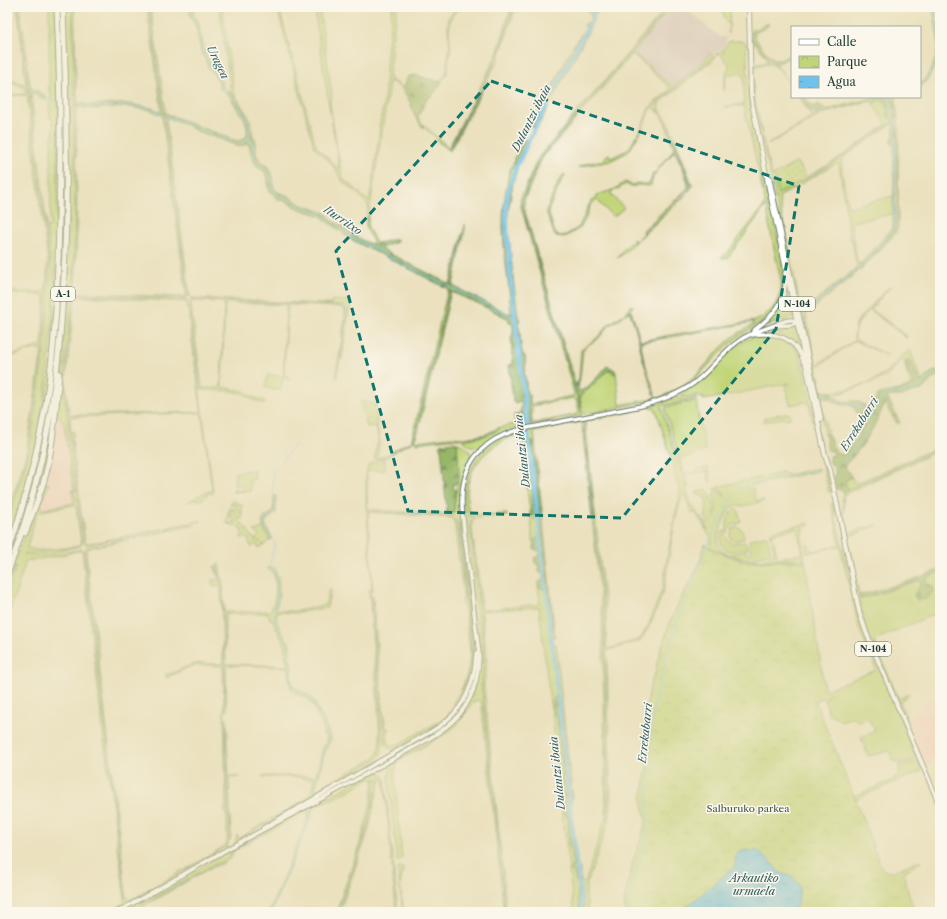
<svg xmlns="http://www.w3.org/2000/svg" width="947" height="919" font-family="'Libre Caslon Text',serif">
<defs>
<pattern id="forest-firs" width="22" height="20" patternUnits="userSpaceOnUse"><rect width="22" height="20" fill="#98b668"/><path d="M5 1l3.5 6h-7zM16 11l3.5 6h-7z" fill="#7b9556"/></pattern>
<pattern id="park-crowns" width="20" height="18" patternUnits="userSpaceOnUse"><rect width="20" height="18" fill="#c1d578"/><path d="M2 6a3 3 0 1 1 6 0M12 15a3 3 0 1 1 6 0" fill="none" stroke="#a5b868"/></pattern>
<pattern id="garden-dots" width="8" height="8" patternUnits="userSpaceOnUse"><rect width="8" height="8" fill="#c1d578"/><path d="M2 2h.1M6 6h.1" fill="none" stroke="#a5b868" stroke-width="1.8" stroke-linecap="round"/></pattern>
<pattern id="water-ripples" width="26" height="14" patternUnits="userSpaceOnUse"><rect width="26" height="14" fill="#6fc2eb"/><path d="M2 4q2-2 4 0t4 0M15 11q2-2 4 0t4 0" fill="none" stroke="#5b9fbf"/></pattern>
</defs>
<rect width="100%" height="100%" fill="#fbf7ec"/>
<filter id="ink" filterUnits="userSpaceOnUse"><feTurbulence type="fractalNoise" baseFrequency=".025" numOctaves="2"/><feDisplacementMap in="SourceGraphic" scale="8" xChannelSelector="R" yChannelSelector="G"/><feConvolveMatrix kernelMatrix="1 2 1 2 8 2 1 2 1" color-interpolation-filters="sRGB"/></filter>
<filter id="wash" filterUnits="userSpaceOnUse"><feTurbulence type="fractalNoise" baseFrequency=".012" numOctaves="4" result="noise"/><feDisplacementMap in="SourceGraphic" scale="16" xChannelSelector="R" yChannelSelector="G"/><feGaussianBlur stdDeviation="0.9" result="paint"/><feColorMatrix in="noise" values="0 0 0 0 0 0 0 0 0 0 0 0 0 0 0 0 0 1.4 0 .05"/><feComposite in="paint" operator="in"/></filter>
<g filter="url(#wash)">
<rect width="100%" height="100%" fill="#ebe1bf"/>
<path fill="#f6d2c4" d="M56,415L59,416L64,424L73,486L72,491L74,503L44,509L42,508L41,506V503Z
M939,696L940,698V753L930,764L925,765L906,719L927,701Z"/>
<path fill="#d1bfbe" d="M670,7H684L720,37H727L725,44L723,47L713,56L710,53L703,62L673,87L633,53Z"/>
<path fill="#c1d578" stroke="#708956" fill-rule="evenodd" d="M17,7H18L49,262L43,351L28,451L7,521V515L26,454L38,376L42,349C33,348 17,356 7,358V357L42,345L45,298L43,295L7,294V291L42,292L45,290L46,286L48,262L41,206L39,205L40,203L38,184L37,179L27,96L26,95L7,96V95L26,94L27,92L25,88L12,82L9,80L25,84L26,83Z
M20,7L30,86L31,88L46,96V100L34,93L32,94L31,96L47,227H50L51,187V139L53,138C53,131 54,124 52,118H50L49,102L51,98V89L49,91V7H55C58,90 59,172 56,255C54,305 51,356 43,406C35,454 22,502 7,549V545L18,512L17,509L7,538V525L30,450L45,347L51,265Z
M65,7H72L74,98L73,110L75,197L74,266L71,309L63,377V384L76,492L73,486L64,424L59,416L56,415L61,376L67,291L68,225Z
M73,7L75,8L76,84L78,102L76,105L77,107H79L77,110L76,114C77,173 78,232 75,291L77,293C89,293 101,294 114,294C119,295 125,293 130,295L185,297L186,294L162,116H163L186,284L187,296L186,298H184L74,293L76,193L75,112L76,100Z
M147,7H148L163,113L159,112L161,111V108Z
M150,7H165L151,9L166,113H164Z
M188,7H192L193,10L194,17L199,24L200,33L202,38L204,51L213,69L221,80L223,87L226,90L229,91L230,86L219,7H222L234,93L249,117L252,125L253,135L256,140L255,142C249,133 251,127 247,118C243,109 237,102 232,93H230L229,95L219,88V82L209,68L201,51L196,26L191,18L189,9Z
M277,7H279L316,146L332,162L338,169L339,168L328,98L314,7H319L332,95L331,99H330V105L341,171L343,179L356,189L367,200L369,201L372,185L380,129L379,127L384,102L386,66L392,7H397L392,42L389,79L404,88L403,90L393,82H389L387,99L368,221V227L376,243L373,244V242L366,227V223L368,205L356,192L343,182L337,172L330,162L314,147Z
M458,7H460L459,8L451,17L449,33L451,50L448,62V69L447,74L441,82L439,81L444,77L447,70V62L450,43L448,31V18C452,14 454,10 458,7Z
M511,7H513L498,54L451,145L449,147V149H450L452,145L498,58L514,7H516L502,49L497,62L450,151L443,145L439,143C436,136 429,131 422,127L425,126L448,147L450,145L497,54Z
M667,7H668L542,155L535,168L522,200V204L524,213L582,414L580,416L531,425L529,403L530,402L532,404L573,396L574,393L521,207L520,200L538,158L575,114L577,111L588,100ZM573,398L576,400L579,411L578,414L535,423L532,422V406Z
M670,7L633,53L673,87L703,62L710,53L713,56L696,71L658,101L655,106L649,110L644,126L631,148L628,152L610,161L601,163L587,165L581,167H578L588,163L604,160L607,155L609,154L611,158L627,150L630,147L641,128L649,108L655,102L671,89L634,55H631L590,103L588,106H587L543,157L539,165L524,201L525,211L575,383H576L574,385L523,207C522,197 538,163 544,154Z
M721,7H731L728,34L729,25L725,20Z
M729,41C736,42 739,39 746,43L750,106L776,230L784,273V287L782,296L775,309L763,321L738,337L727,346L697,377L680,390L661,398L652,401L585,414L582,412L581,408L582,407L580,398L581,395L591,387L607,371L611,370L614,374L616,373L620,405L655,398V397L645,366H646L656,397L658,398C672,392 685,386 696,376C706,365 715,353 726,343C734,335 744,330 754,324L753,322L665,338V336L755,321C770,315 783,298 781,281L769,224L767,206H766L729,256L727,258H721L728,252L761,210L765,204V201L744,106H733L726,109L725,106L744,104V75L737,73L728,75L726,77L724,92C723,87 724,79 726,74C727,70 731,66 727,62C726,60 724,59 722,57V55L724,52L723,50L713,60L710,65L708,63L679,88L659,103V107L669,124L692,184V187L680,201H679L622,255L617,258L620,253L634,239L635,240L633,243H634L688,192L691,186L690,183C683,163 676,143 667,124C664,117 655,109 659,102L682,84L724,49Z
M574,44L577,53L563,79L561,75L564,69L562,68Z
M61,60H62L64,69C65,150 65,230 60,311C57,352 53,393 45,434C37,480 22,525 7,570V561L20,523L53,360Z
M766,60L778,67L792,86V87L779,69L770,64L753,67C754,80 752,101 758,112L764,145L772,176L774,175L779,193L800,182L801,183C833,165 863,143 893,122L894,124H892L843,158C839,166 846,195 848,206L849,207L893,196V216L892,214L853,222L851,224L857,261L859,263V266L857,268L852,241L850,240L839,165L838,163C828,168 819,174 810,179C800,185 789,191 779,197L782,214V216L801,308L803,311L804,310L805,312V317L821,393L819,394V398H820L828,434H825L783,232L754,104L752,66L753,65L767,62Z
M799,97L811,113L814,115H818L828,110V112L813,119L768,145V144L811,118V116Z
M896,97H898L897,98L896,100L899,128L898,228L896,233L864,267L814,308L806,315L816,363L818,364L852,342L854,340V337L858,341L888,356L855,341L817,367L823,392H822L806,315L807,313L866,265L896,230L897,227L898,138L895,100Z
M881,100L885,101L887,104L888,117L893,121L838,159L807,178V177L836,160L885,125L886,122L881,117L873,103Z
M655,108L657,109L666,124L689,183V186L687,190L643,233L644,229L686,190C687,189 688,188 688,187C689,181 678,156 674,151C668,160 657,168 653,178C652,180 652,182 651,185L648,186L638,185L631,187L626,184L610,193L624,208L613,217L596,199L590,206L585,220L580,228L565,237L555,236L546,211L559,181L564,174L565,176L562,180L548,211L555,233L556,235L560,236L566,235L579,227L591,201L600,194L615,189L625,182L632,185L637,183L646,184L650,183L653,173H655C657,170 659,168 661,165C666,159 671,155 674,148L664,120Z
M165,117L166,118L190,296L192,298L331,304L332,300L348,301L350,302V304L342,360H341L348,313L347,310L344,306L190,298L189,297Z
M514,161L515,166H518L513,183L510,186H507L509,173Z
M465,224V230L453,286L452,285L463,234L451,285L450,284Z
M787,282L795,318H790L759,328L776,311Z
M514,286L518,316H514L511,313L509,290L512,289Z
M448,289L449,290L445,310L413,442C409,444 404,445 401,448C392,453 384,460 374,459L378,439L376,426H377L380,441L377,457L378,458L387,455L403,445L411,442Z
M450,291L451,292L416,440V441L451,437L464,438L486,434L498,428L515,424L514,416L519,417L521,416L523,417V420L521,422L522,427C514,428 506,431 498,435C491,438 484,447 476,447C471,447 466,443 463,440L489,435L501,428L486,435L459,439H448L416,443L414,441Z
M75,295L187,300L213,490V494L209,493L202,500H193L188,502C194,498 204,492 212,490L202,416L200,413L71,417L70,418L71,431L74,432V435L72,436L73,451L85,541L87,543L98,542L190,523L200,521H201L88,545L84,543L65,386V379L73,298ZM76,297H99L186,302L187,303L201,410L200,412L71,415L69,413L66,387V378L75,298Z
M191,300L341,306L346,310V318L337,378H336L337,366V365L338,363L345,316L344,309L338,307L288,305L284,372L287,377L290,380L284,378L280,390H275L265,387L268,374L282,377L283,376L286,305L226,303L225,305L222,387L244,391L255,398L265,401L264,404L249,398L243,393L230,391L201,390L190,311V301ZM192,301L222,302L224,304L221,384L220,387L217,388H203L202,386L192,313L191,303V302Z
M631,306H633L631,310L610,325L606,329L598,339L586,346L583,350L580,378H579L581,350L597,338L608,325L626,313Z
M796,325L802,354C797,346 784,335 775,333C769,332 764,333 759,332L775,328Z
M759,335C779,336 791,339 801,358L831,492L829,493L809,404L803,402L801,403L790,405L785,385L790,384V383L704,400V398H701L700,396C694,394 688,398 682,397L681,394C689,389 696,384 704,377C720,361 736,341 759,335Z
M909,350H910L922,381L920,382L910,360L906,361C906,370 911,377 915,385L912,386L906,371L904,361H901L888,375L878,380L842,393L833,394L828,392C845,392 874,383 887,371C894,366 899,359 905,353L906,354Z
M678,396L681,399L683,400L696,397H697L698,399L661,406L690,501L707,530L708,529L701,516C702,518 703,520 704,521C706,523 708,523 710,522C719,519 716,502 714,496V494L719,492L720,493H722L723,496H725L722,491L719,490L715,491L714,489L721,486L746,480L747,488L750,489L753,488L756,501L764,500V501L744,506H734L730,508C727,513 718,532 718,537C717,546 723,555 732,554C736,554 740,552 744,550C750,552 750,557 756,560L747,559L732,555L745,560H801L802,559V557L800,556L798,558L759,560L767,558L773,553L774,549L772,541H774L777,558L804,553L805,561L745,562L709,547L712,540L696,513H692L689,507L685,494C675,502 668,569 665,584C662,599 649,630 640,641L607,651L611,808L608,824L586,887V895L588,912H584L580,885L581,878V882L585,883L606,816L602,616L582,424L581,422L534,432L555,636L549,637L553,644H556L572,793L570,792L561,708L559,696L557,695L550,704L539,607L483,611L482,613L487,661L486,673L484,685L504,880L506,912H505L503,875L482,687C482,677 485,667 485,657L471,523V520L474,517H465C465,509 463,500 464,492C467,465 485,442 511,433C518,431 525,430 532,429C546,426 560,423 575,420H579L582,421L604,619L607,819H608L609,817L605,622L584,421L585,418L634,409V411L585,421L606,613L607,649L640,639L649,624L663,587L667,558L675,515L680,497L679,490L674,472V467L657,413L655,409L650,408V406L663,402ZM521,434L526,472L531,463L529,459L526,455L533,441L534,454L551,605V614L549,615L546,591L538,586L540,603L539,604L484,610L482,609L478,573L479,570L477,568L472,528C472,522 473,520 478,518L507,516V514L469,515C468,505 466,494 468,484C474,458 496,440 521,434Z
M55,401L46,466L35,502L33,503L43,465Z
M696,401L698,403L697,409L706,451L695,454V455L681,458L684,473L698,471V469L708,467L711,482H709L707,471L686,475L685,476L689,487L688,488L675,444L665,409L666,407Z
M789,413L790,418L785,419L784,418L782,419L781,418L764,422V418L780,414L781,416L783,415V414Z
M457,443C463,444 470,448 471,455C472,460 468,465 466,470C464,475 462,480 461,485C459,496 460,507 461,517L366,509V472L367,471V494L368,509L389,511L446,514L447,513L453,514L457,483L459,476Z
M940,446V447L849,489L845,483L846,480L852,477L855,483H857Z
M940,449V450L849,492L843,496L844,506L843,514L846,534L877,524V526L847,537L860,599L874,595L919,580L922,582L914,595L933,587L926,582V577L940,572V619L934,614L877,639L875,641V643L899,699L909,693L906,697L900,701L906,717L905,719L865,625L862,613L843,521V504L842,497L844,492Z
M818,468V471L750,486L748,480L780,473L781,471L788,475Z
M253,470H254L255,479L250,480V491L233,492V489H236L237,491L244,490V485L235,486V485H234L235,473Z
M526,476C539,484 530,505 532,518L537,520L538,525L539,537L533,541Z
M49,483L41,503C41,506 41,507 44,509L74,503L72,491L73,489L77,500L82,544L81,546L77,547L51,552L25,553V555H48L77,550L82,549L83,550L125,898H126L85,553V548L195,525L93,547L88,549L86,551L98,652L100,655L99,657V661L126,891L127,898L130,900L177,874L181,870L183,871L226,845L227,841V817L224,811L226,806L223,669L222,666H219L196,665L189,667L166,678V674C175,674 183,667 191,665C200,662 210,664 220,664L223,662L221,586L213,587L212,580L219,579L214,566H216L221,585L222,596L228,846L114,912H110L123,904L125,901L119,854L117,850L116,830L104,743L82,551H77L59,556L26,561L13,601L7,618C7,611 6,604 7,598C9,587 13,577 16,566H15L7,586V581L32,518L44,484ZM74,505L76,506L81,543L80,545L71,547L53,549H49L46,550H38L27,548L37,512Z
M707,489C711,497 721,517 707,520L705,517C707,512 708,501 704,497C703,496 698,495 697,494L696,492Z
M831,503L833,504L858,613L862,627L916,756L915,759C908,762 902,762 895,762L889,751L868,756L861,737L875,731L868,718L857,721L853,717L841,721L833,715H829L825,700L826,697L829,696L825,690L876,670L859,628L840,546L807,553L806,545L808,544L810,548L814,551L840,545Z
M734,509H736L738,510L741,522L739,524C732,524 730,526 727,533C726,524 727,515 734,509Z
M367,511L451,517L456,520L471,651L470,668L462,691H463C469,678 472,665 471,651L458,520V519L461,520L462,521L474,633L469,598L460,522L459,523L472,655H475L472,679L465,697L454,711L442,723L396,749C391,750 388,748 385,744L376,651L372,597L373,596L375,628L377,631L376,633L384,718L386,728L389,729L387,731L388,742L390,745H397L441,720L447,716L456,705L453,703C461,691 468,677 469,662C471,651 468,639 467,628C466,619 466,610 462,603L463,601V595L454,520L451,518L369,512L368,514L373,591H372L367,512Z
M466,519L469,520L470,523L484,657L483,672L481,682L502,883L504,912H503L501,884L481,701L478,700L473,702L458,724L447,733L397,762C397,765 396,768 395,772C394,778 396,785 396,792L402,858L400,860L397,861L389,781C389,771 390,765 398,759L432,739L450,726L458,718L473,694L480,654Z
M809,523L808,526L803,527L802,530L803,533L801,534L804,553H803L797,528L772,534L773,537L771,538L770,533L772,531Z
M736,527C743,527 743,532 744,538L743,539L735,541L731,539L730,536L732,529Z
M263,528L270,540L264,545L255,539L259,535L254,531Z
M724,530C728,543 730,545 744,542L745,543L748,549C742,547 741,550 735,551C729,553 722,549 721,542C720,537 722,534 724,530Z
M763,536H766L770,544V553C767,555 765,555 761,556C754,558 752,555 750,548C749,544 748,543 750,539Z
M219,564L223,584L224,611L225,612L269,611C277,604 277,585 274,575C272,572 270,570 267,568H275C275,572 277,574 278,577C279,583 279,589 279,594C279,600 276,605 276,610L293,611L302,610L325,605L329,589L331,590L327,608L295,613L276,612L277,622L281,631L289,643L290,647L289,656L292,666L291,674L292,683L295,688L310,696L313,700L325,723L330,736L331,739L326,749L323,758L321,770L318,778L315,790L316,791L375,758L379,750L380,739L377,694L374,660L369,589L370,590L382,740C383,748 382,754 377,760L236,842H235L237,835L239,838L306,799C311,794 313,786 314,779H304L302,777H262V776H314L316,775L323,748L327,739L326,735L323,734L324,730C320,721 316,709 310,701C308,698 303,696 299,695C287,690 289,678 289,667L228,665L226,667L227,711H226L224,616V614H227L224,612L223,586L217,565ZM268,613L270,619L273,620L280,636L285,644L286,648L285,656L289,666L226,664L225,633V615Z
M552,713L555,714L557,716L563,773L559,783Z
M226,718H227L228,735L229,736L227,738L229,775L231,777H240L229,778L231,836L230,841Z
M916,761H918L922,771L862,796L856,800L854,796L895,779L894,777L899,776V764H908Z
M376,772C382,772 383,774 385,779L398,912H396L395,900L384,780L382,778C375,794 373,812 369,829L340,912H338L369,825L379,781V779H376C372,825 352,869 337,912H336C350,868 370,825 374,779L373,778L369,779L337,797L314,806L313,809L311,817L271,912H269L308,818L309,811L308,810L233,851C233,855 231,858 227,861C221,865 214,866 207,870C189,880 171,891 153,901C146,904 138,912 131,912L210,867L225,862L231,856V850L313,804Z
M562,812L567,816L569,820L568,844L571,850L573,867L576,881L578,885V899L579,905V912H574Z
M229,851L230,855L224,861L214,864L129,912H121Z
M398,868H403C403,875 402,874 401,880C399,887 403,904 404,912H402V907Z"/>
<path fill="url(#forest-firs)" stroke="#5c7a4e" d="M585,7H599L589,30L577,53L574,44L586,28L584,25L590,21L591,14L587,11Z
M933,7H935C936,20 939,32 940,45C940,58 931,79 920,87V84C925,80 928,74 931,69C943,46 936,31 933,7Z
M768,23L769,24L767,27L755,33C755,34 755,35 755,36C756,42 771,59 777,60C782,61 788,55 792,53V56L779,63L776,64L768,59L755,43L751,40V30L758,28Z
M562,68L564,69L561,75L563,79L536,130L531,127Z
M415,75L441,82V84L432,96L427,99L418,117L420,121L425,126L422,127L414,115L410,102L403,90L408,76Z
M229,92L232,93L246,115L249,122L251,137L256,143C255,151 256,158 263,163C264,164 267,166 268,167C274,173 273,180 274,188L278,192L287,195L300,204L326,213L332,221L344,227L354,236L368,243L373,244L397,239V242L381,248L383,250L449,284L507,313L518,316L520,318L518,324L520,332L521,347L523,354L525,356L526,365L524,373L526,381L527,394V395L530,396V402L529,403L531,425L522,427L521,422L523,420V417L521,416L519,417L514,416V415L518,414C521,410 522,406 521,401L515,403L513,402L509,365L513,364L511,337L513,334V324L509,323V319L477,303L451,292L448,289L404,266L350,239L341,231L326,221L321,216L302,210L293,206L286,201L278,200L276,198L268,188V178L265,172L257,166L252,158L249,145L247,144L239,147L220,139L196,131L187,125L165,117L164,113H166L197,126L223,135L231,139L239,141L246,137L247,133V127L244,118L239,112L229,95Z
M801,97H805L813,107L819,104L824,108V110C811,117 808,107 801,97Z
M876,97H892L894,99L896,118L893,121L888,117L887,104L885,101L881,100L873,103L871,101L828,112V110L838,107Z
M78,102L81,103L91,105L115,104L124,103L153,108L163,113V116L150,110L128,107L112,108H104L93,109L76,107V105Z
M895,121L897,132L895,229L893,233L862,267L807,311L805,309L859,266V263L862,262L890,231L893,227L894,144L892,143L890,140L894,136L893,122Z
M525,138L530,142L518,166H515L514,161V158Z
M513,183L508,212V226L514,286L512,289L509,290C505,255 499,220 507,186H510Z
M890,286H891L871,309L907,336V338L905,337L870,310C860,321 857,321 855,337H854L856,323L860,317Z
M631,310L640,340L642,341L665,336V338L641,342V344L643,356L646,366H645C639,349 638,327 629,312Z
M907,359L910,360L920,382C928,377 928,370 940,371V377L937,376L933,378L922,390L911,392L902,396H888V398L900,423L898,424C896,422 891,415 890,413C888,410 888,407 886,404L884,405C874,428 864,447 845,465V467L852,477L846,480L845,483L849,489L843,492L840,490L836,489L833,477L836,472L833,465L830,463L829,456L834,455V453L832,451H828L825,434H828C833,442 831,450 841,455L844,454L857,437L863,426L854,407C850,405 848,406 844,405C834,404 831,396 819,398V393C822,392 825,391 828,392C834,393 836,399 842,401C847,402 850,401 855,401C860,402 865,405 870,408L873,406L877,395C890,391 902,390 915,385L909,374L906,365V361Z
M607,366L610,367L615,370L616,373L614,374L611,370L607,371L591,387L581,395L580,398L582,407L581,408L574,385L578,382L579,378H580L578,389L579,391C588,390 600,373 607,366Z
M531,440L533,441L534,454L551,605L553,631L550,632L546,591L538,586V583L542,580L543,579L542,574L539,572L538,565L535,563L534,558L539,556L540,553L538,550H534L533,541L539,537L538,525L537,520L532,518C530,505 538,484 526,476V472L531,463C530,460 527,457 526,455C524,451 526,445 526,441Z
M453,442L457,443L459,476L457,483H454L453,489L456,490L453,515L447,513L441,447L439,445L440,444Z
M274,495L276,496V512C273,517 267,518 265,524L268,530L273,539L270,540C267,534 259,525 264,518C267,516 270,514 273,512Z
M459,522H460L461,529L469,598L474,633L475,655H472Z
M940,569V572L926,578V582L933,587L932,593L926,599L917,600L914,595L922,582L919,580L874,595L860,599L859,595C887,588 914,580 940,569Z
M557,695L559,696L561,708L570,792L572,793L571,804L578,866L580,868V885L584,912H579V905L578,899V885L576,881L575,873L571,871L570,868L573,866L571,850L568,844L569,820L567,816L562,812L559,783L563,773L557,716L555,714L552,713L550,704Z"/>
<path fill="url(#park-crowns)" stroke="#708956" d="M705,544L709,548L745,562L805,561L823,679C824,687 823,690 831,694L829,696L815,701L854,796L881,867C891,881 909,859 922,861L903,873L914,912H625L624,901L633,861L639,845L646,821L642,799L647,766L646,737L644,730L645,717L650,686L652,679L655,674L657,662L669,625L681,598L694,575L701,558L702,550Z"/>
<path fill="url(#garden-dots)" stroke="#708956" d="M797,162L807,178L778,194L774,175Z
M360,401L375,404L377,426L367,427Z
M385,459V470L367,471C367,461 377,462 385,459Z
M232,500L242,505V512H240L242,513V519L238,518L239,521L235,526L226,523V522L231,523H233V519L228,518V520H227L228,514L232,516L233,514H235V511L231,510L230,512H228L229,508L234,509L236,507L237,505L232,504V506L230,505Z
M242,522L254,539H255L264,545L258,548L257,544L251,547L247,538H241V536H242V532L239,526Z"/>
<path fill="url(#water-ripples)" stroke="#478090" d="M744,850L758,851L773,864L780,873L792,876L800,886L798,905L792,912H678L689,905L735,866L736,854Z"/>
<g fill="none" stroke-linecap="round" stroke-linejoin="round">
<path stroke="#6fc2eb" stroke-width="1" d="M190,7L192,10V15L198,26L202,50L212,70L220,80L221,89L231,95L247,118L249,127L250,140
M935,7L939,44L938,55L935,63
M594,16L597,7
M7,77L27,87
M920,85C927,80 931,72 934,64
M30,88L44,97L55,101
M890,97C889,104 892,112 894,120
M70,104C78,105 85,106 92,107C115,108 142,100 163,115
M166,116L184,122L203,131L236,143H243L249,140H250L253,143L254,157L259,165L264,167L269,171L272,187L277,195L286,197L293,203L322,214L326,217L331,223L353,238L420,273L516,318
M807,310L858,269L894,229L895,196V122
M805,312L802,313L819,395L821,396H830L841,402L857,405L866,409L874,410
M283,460L295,444
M834,467L848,458L864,434L874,410L880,401L886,395L903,393L911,391L919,388L933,375L940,376
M273,473L272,471L274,468
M273,476V492L274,493
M750,485L817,470
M711,537L734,494L740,487L746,485
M273,540C269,535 260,525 266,519C268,517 272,516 274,513C276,509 275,501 274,496
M275,542L270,565L275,575L278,588L277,599L273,609L275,618L281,632L288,643L289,652L288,656L290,665V682L294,690L308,697L312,701L324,726L329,739L323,754L311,797
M270,912L309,821L311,807
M628,912L627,909L634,877L644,845L649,821L647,804L649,776L650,741L652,716L660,681L670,644L683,606L710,538"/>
<path stroke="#6fc2eb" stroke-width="4" d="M582,912L511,282L506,219L507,195L515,169L551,95L594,16L589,7"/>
</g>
</g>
<g filter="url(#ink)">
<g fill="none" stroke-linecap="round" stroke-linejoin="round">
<defs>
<path id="secondary" d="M774,326L791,325L796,323L797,320
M753,331C774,315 788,301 785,273
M752,335C776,331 796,338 804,363
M263,828L425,735C432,731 440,727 446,721C467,704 475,679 476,653
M117,912C155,891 193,869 231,847C273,824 317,802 359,778C375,769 391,760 407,751C423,742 441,733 455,719C473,701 479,678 479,653C475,623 472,592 468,562C466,540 461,517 462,495C464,458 488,437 522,429L641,406C660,401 678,395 694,383C710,371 721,354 736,343C748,333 762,330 775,325C782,322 792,317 798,322"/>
<path id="primary" d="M749,7L751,95L753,108L760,142
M759,139L769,189L825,455L830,470L859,611L866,632L940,806
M769,177L802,330L821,419"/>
<path id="highway" d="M25,533C33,513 42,491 47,469C54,438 56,406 59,374
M7,556C24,506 37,455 46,403C56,342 58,279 59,216C61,146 60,77 57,7
M7,575C28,519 43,461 52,403C62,339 65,274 66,210C67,142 66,75 63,7"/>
</defs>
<use href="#secondary" stroke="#667665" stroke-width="5.5"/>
<use href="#primary" stroke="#667665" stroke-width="6"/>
<use href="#highway" stroke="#667665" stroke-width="7"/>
<use href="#secondary" stroke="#fff" stroke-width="3.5"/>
<use href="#primary" stroke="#fff" stroke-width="4"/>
<use href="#highway" stroke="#fff" stroke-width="5"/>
</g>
</g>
<path d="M0 0H947V919H0ZM491,81L799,186L776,329L622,518L408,511L336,251Z" fill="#ebe1bf" fill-opacity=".55" fill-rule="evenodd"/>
<path fill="none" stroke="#0f766e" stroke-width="3" stroke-dasharray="8 5" stroke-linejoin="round" d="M491,81L799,186L776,329L622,518L408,511L336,251Z"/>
<g text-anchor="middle" stroke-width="3" stroke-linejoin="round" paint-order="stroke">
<g fill="#fbf7ec" stroke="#61756b" stroke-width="1">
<rect x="51" y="287" width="24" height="14" rx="3"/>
<rect x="779" y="297" width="36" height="14" rx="3"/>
<rect x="855" y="642" width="36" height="14" rx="3"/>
</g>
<g font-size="9" font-weight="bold" fill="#1f3d34">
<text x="63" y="297">A-1</text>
<text x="797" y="307">N-104</text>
<text x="873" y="652">N-104</text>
</g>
<g font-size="10" fill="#3f5b42" stroke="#fbf7ec">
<text x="748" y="812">Salburuko parkea</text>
</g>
<g font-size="11" font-style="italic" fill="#335e62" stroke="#fbf7ec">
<text transform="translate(218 62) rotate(64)" y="4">Uragea</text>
<text transform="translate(531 118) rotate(-63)" y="4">Dulantzi ibaia</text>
<text transform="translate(343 220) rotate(34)" y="4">Iturritxo</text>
<text transform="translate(859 424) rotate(-58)" y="4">Errekabarri</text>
<text transform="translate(522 451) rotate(-96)" y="4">Dulantzi ibaia</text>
<text transform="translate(645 733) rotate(-84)" y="4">Errekabarri</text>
<text transform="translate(557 773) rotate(-96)" y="4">Dulantzi ibaia</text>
<text x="754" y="882">Arkautiko<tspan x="754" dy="13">urmaela</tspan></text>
</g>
</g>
<rect width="947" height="919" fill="none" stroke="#fbf7ec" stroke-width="24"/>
<rect x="791" y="26" width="130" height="72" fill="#fbf7ec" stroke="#a3ada2"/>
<rect x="799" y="39" width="20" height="6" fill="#ffffff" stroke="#a3ada2"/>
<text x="827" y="46" font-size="12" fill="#1f3d34">Calle</text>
<rect x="799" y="56" width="20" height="12" fill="url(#park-crowns)" stroke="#a3ada2"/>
<text x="827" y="66" font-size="12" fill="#1f3d34">Parque</text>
<rect x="799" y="76" width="20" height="12" fill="url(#water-ripples)" stroke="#a3ada2"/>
<text x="827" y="86" font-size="12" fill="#1f3d34">Agua</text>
</svg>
